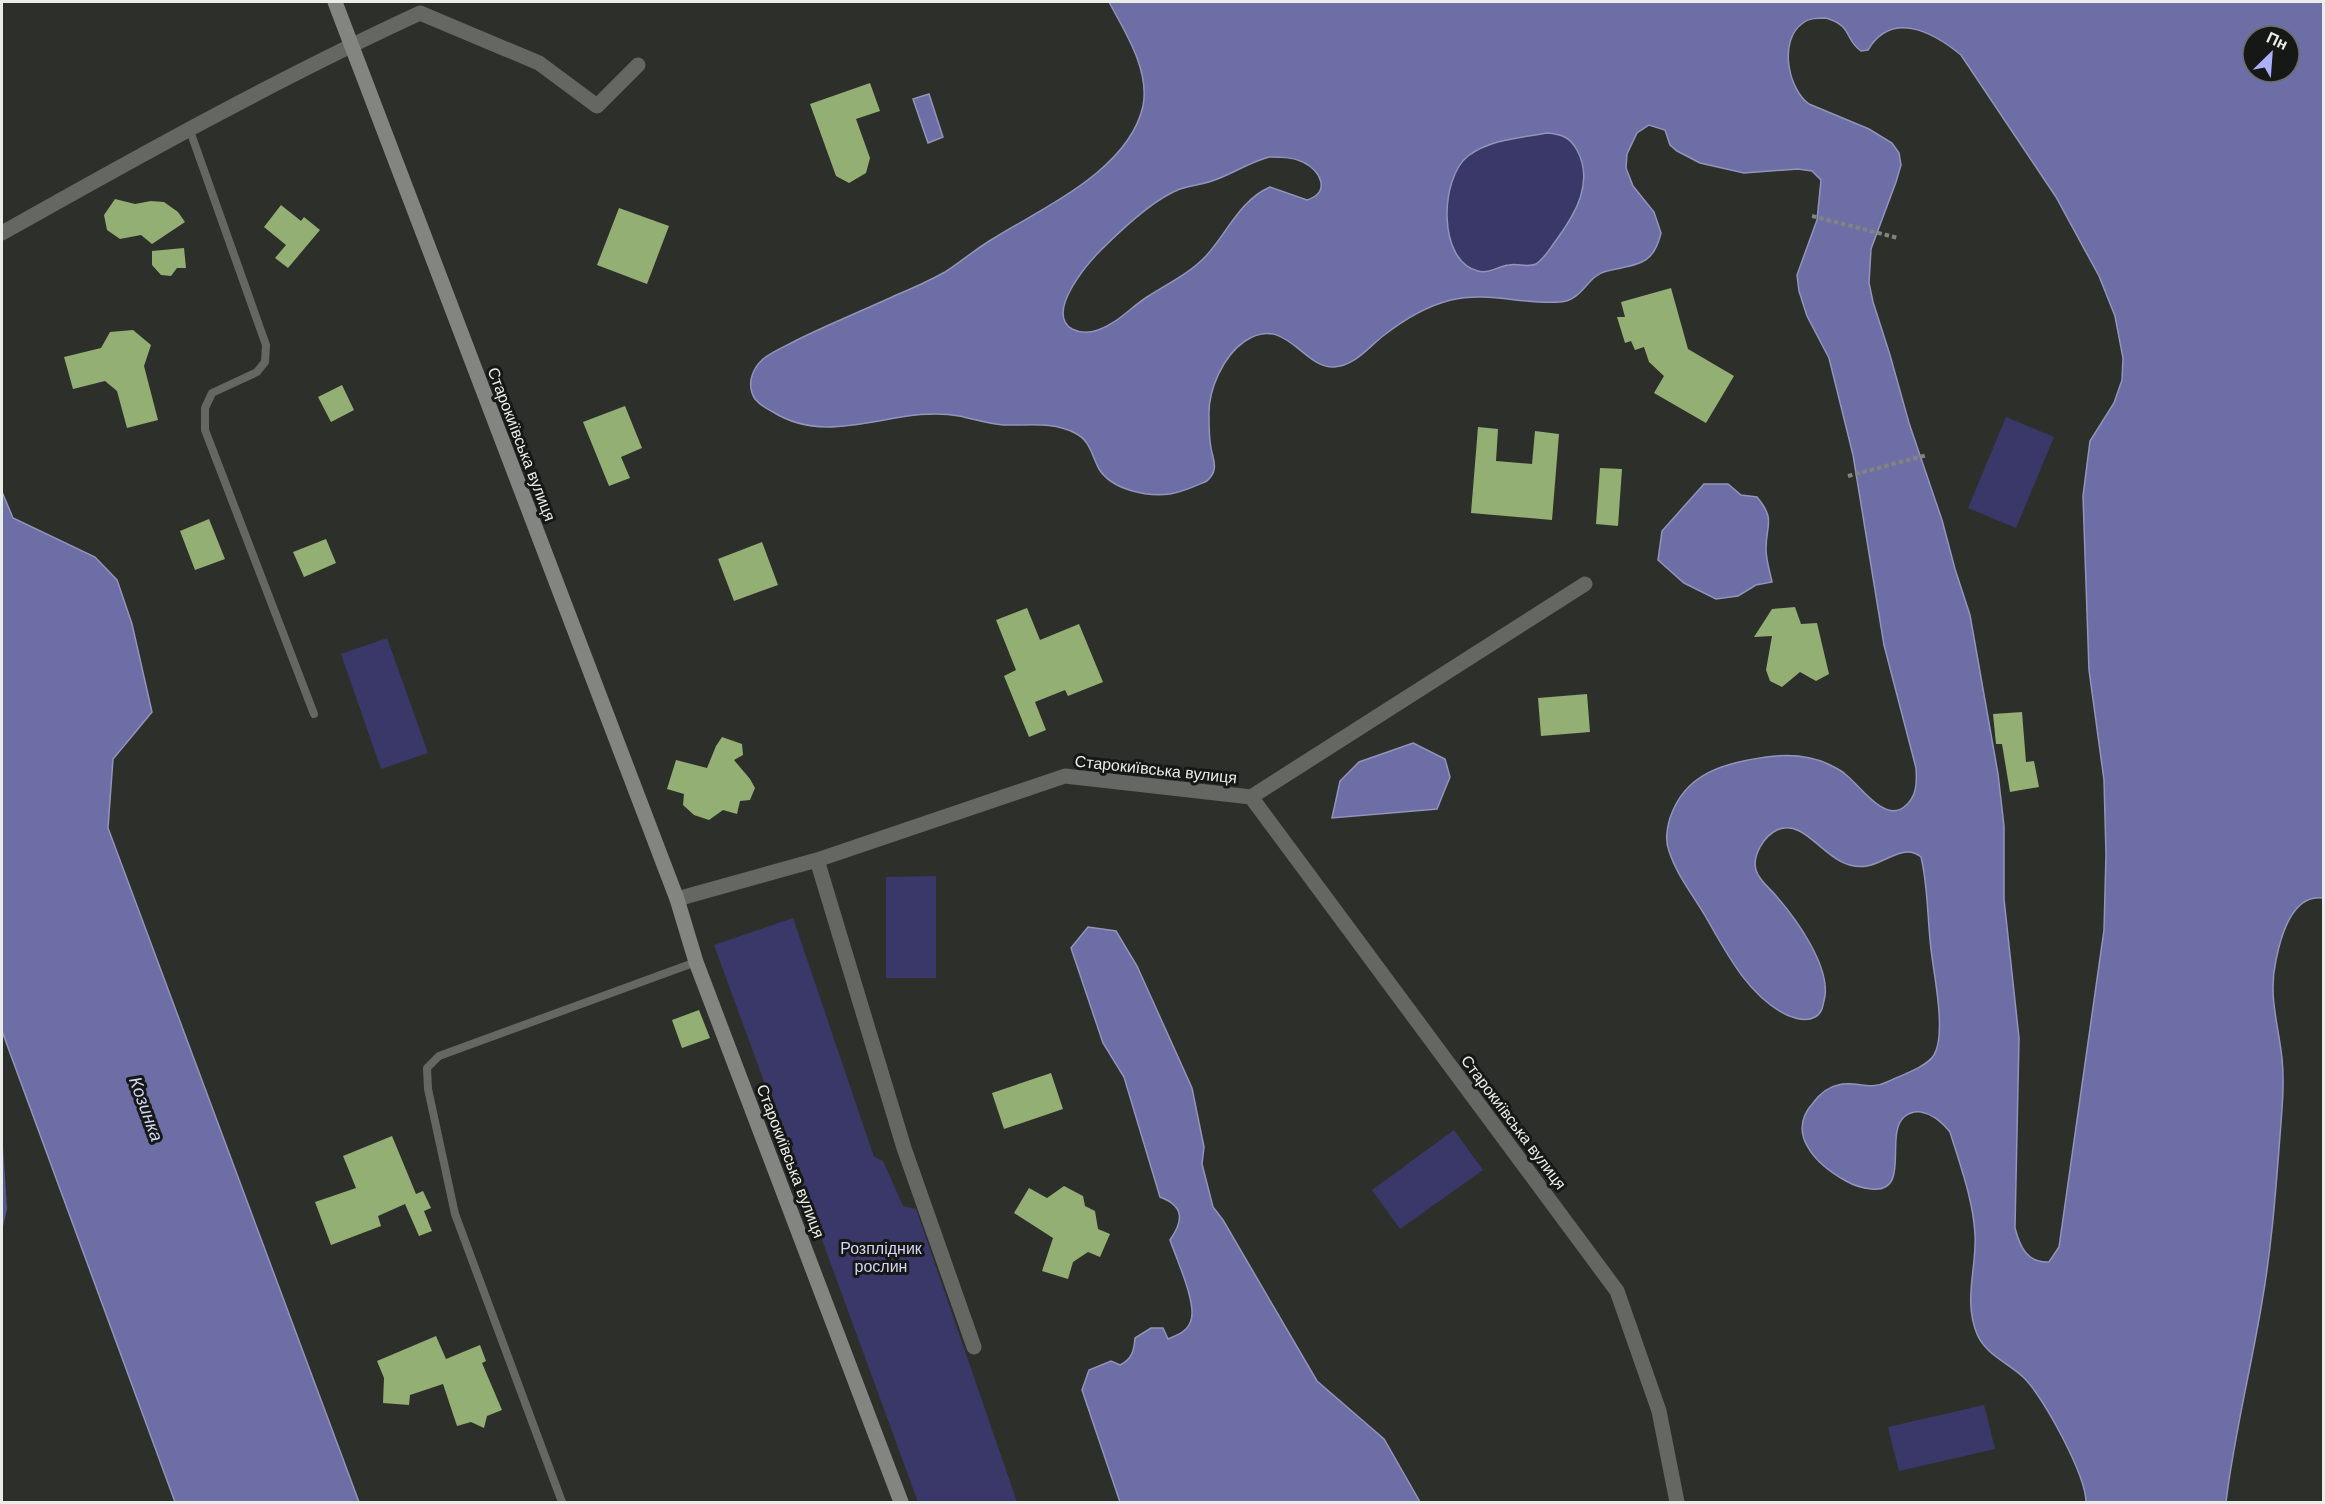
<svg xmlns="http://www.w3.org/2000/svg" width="2325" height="1504" font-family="Helvetica,sans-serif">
<rect width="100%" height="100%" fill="#2d302a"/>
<path fill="#393868" d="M1547,133C1561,134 1570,137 1577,150C1594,182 1576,213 1557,239C1550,248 1545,258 1536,264C1526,268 1519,264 1509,265C1496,266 1488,275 1474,269C1437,255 1441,178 1468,156C1491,139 1520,138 1547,133Z
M2006,417L2054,437L2016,528L1968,508Z
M387,638L428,753L381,769L341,654Z
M936,876V978H886V877Z
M793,918L874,1157L883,1161L903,1206L916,1209L1017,1502H918L714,945Z
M1454,1130L1483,1170L1400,1229L1372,1190Z
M1984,1405L1995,1449L1899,1471L1888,1427Z"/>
<path fill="#54558b" d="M2,1130L7,1209L2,1231Z"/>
<path fill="#6d6ea6" stroke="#9294ba" stroke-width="1.5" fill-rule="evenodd" d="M1109,2H2323V898C2293,894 2281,935 2276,960C2268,995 2278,1023 2282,1058C2285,1088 2281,1119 2279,1149C2275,1200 2271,1251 2262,1302C2251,1369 2234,1435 2226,1502H2086C2086,1476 2043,1395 2023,1377C2007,1362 1986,1355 1977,1334C1963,1300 1977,1268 1975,1234C1973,1199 1960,1165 1950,1132C1942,1122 1933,1114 1921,1112C1914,1111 1909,1113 1904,1117C1884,1135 1912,1194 1871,1189C1862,1188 1853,1185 1846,1181C1817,1165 1785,1134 1813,1103C1819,1095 1828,1087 1838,1085C1855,1080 1870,1091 1887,1082C1899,1076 1927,1067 1934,1055C1946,1035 1935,980 1932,957C1927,924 1929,890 1921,857C1904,843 1885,863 1867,866C1827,873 1809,816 1777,830C1764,836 1752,856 1756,870C1759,881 1771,889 1777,897C1797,920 1829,965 1825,996C1823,1004 1823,1013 1815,1017C1806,1022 1796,1019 1787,1015C1749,997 1727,954 1707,919C1694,896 1677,876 1669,851C1665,841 1667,828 1670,818C1685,773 1724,763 1766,757C1787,754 1809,755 1828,764C1834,767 1841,770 1845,774C1859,784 1884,823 1904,807C1917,797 1917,783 1916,768L1884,645L1853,455L1829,358L1807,316L1799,291L1797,275L1817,220L1821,180L1812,171L1798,169L1744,173L1700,163L1677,151L1670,145L1665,130L1649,125L1637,133L1627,154L1626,168L1633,186L1654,212L1661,233C1653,267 1636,264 1607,271C1587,275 1583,301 1560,302C1523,305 1488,291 1451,300C1427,306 1402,321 1383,336C1368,348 1354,366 1334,367C1302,368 1286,314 1245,341C1223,356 1208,390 1209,416C1209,426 1209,438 1211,448C1212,455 1216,463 1214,470C1213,475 1210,478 1207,481C1195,486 1183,492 1170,494C1147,497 1112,490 1099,469C1092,456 1090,440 1075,433C1052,421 1027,426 1003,425C988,424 974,419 959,416C897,404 832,449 773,412C767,409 760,405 755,399C746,385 752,369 763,359C773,351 786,346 797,340C829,324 862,311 894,296C911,289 929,281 945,272C962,261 978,247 996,237C1046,206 1129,169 1143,106C1150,70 1125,32 1109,2ZM1826,18C1853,26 1844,39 1861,51L1868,50C1892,10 1933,32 1961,55L2056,197L2099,276L2115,316L2123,358L2122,380L2114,403L2090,441L2083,496L2089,670L2104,780L2106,854L2104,930L2059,1247L2049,1262C2027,1263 2020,1247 2015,1228L2019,1038L2004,899V826L1998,774L1970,615L1955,569L1942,520L1909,423L1890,355L1873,302L1869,283L1871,249L1896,182L1901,165L1899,153L1892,143L1869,129L1809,104C1788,89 1778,40 1803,23C1809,18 1818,18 1826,18ZM2253,36H2289V72H2253ZM1547,133C1561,134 1570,137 1577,150C1594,182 1576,213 1557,239C1550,248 1545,258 1536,264C1526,268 1519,263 1509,265C1498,266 1490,274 1478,271C1437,261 1440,178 1468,156C1491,139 1520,138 1547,133ZM1269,157C1281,157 1292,157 1303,162C1321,171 1331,192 1307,200L1270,187C1240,200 1227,233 1206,256C1189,274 1167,284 1147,297C1130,308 1118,323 1098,330C1090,333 1080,333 1072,329C1045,313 1087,264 1101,250C1121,230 1154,199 1180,189C1193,185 1207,184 1220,178C1237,171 1251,162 1269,157Z
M929,94L943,137L928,143L913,99Z
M1704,484H1728L1741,495L1757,497C1776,520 1766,524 1766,549C1766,560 1770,572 1772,582L1756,585L1738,596L1716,599L1684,583L1658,560L1662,531Z
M2,492L13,518L95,557L117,580L132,624L152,712L113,759L108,828L359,1502H175L2,1031Z
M1413,743L1445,759L1450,777L1437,809L1332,818L1340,781L1359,762Z
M1088,927L1116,931L1137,966L1192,1088L1204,1147L1202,1164L1213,1207L1223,1220L1317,1381L1384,1439L1420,1502H1120L1082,1390L1089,1370L1111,1361L1120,1365C1132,1359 1134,1351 1135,1338L1151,1328H1163L1168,1339C1177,1335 1186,1332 1190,1323C1199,1307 1176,1258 1170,1240C1184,1220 1184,1206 1160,1197L1124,1077L1103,1043L1071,948Z"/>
<path fill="#93af74" d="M870,83L880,111L856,119L870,158L866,173L849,183L836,176L810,104Z
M115,199L135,204L151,201L164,202L178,212L185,222L152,244L141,235L120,239L107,230L104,215Z
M281,205L301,221L304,217L320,230L288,268L275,258L286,245L264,227Z
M619,208L669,226L647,284L597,265Z
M184,248L186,268H177L171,276L161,275L152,265V251Z
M1671,288L1688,349L1734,376L1706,423L1654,393L1664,376L1649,362L1644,347L1635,350L1631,341L1625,343L1617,317H1625L1621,302Z
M133,330L151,345L144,366L158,420L127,428L117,391L105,381L73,389L64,357L101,348L110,332Z
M342,385L354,410L331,422L318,397Z
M625,406L642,448L621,457L630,478L609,486L583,422Z
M1478,427L1498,429L1496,461L1532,464L1535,431L1559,434L1552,520L1471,513Z
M1600,468L1622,469L1618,526L1596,524Z
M209,519L225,559L195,570L180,531Z
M326,539L336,563L304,577L293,552Z
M762,542L778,585L734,601L718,559Z
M1795,607L1801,624L1817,623L1829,674L1816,681L1800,672L1782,687L1770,681L1766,670L1772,636L1754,637L1772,609Z
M1027,608L1040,640L1079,624L1103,682L1068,696L1065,690L1035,702L1046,730L1029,737L1004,676L1016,670L996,620Z
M1587,694L1590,732L1541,736L1538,698Z
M2022,712L2026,762L2034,761L2039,787L2010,792L2002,744H1996L1993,714Z
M722,737L742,744L743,755L734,760L750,779L755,788L750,800L740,801L737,814L723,810L709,820L694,815L683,805L684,794L667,789L676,760L707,768L716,746Z
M699,1010L710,1038L682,1048L672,1020Z
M1051,1073L1063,1109L1004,1129L992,1093Z
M392,1136L416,1194L423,1191L431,1208L424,1211L432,1231L419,1236L405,1204L378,1216L381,1226L331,1245L315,1202L356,1188L343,1156Z
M1064,1186L1083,1196L1085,1206L1095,1211L1098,1229L1110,1234L1100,1257L1088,1252L1073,1262L1068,1279L1042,1271L1053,1238L1014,1213L1029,1188L1047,1198Z
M436,1336L446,1359L480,1345L486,1361L482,1363L502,1410L487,1416L484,1428L471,1422L457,1426L443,1384L410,1395L409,1405L383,1403L384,1378L377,1361Z"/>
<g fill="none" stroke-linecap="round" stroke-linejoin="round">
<path stroke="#82857f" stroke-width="4" stroke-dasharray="4.5 3" stroke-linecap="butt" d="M1812,216L1898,238
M1848,476L1927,455"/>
<path stroke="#656763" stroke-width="8" d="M189,128L266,345L265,362L257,372L212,393L205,408V430L314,714
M562,1502L455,1214L428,1089L427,1068L439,1056L696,962"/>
<path stroke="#656763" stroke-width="15" d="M2,233C139,156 277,79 420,13L539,63L597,106L638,65
M1251,797L1617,1291L1659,1411L1677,1502
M817,860L904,1148L974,1347
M677,899L817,860L1065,776L1251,797L1585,584"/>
<path stroke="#838580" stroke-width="15" d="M335,2L677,899L696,962L901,1502"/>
</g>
<g text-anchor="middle" stroke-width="6" stroke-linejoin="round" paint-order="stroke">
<g font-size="16" fill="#e9ece7" stroke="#161815">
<text transform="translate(522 444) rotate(69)" y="6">Старокиївська вулиця</text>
<text transform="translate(1156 769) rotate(6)" y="6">Старокиївська вулиця</text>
<text transform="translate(1514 1122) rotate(53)" y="6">Старокиївська вулиця</text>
<text transform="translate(791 1161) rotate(69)" y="6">Старокиївська вулиця</text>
</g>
<g font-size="16" fill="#d3d5f7" stroke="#161815">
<text x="881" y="1254">Розплідник<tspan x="881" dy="18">рослин</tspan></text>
</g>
<g font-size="18" font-style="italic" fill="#d4d6f8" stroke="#161815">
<text transform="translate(146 1109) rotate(70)" y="6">Козинка</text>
</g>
</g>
<rect width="2325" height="1504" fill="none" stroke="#e9ece7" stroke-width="6"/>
<g transform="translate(2271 54) rotate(25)"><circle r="28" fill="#161815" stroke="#6a6d69" stroke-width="1.5"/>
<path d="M0-4.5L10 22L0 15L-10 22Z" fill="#acaffb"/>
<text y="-9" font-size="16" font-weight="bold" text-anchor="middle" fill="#e9ece7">Пн</text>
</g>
</svg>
